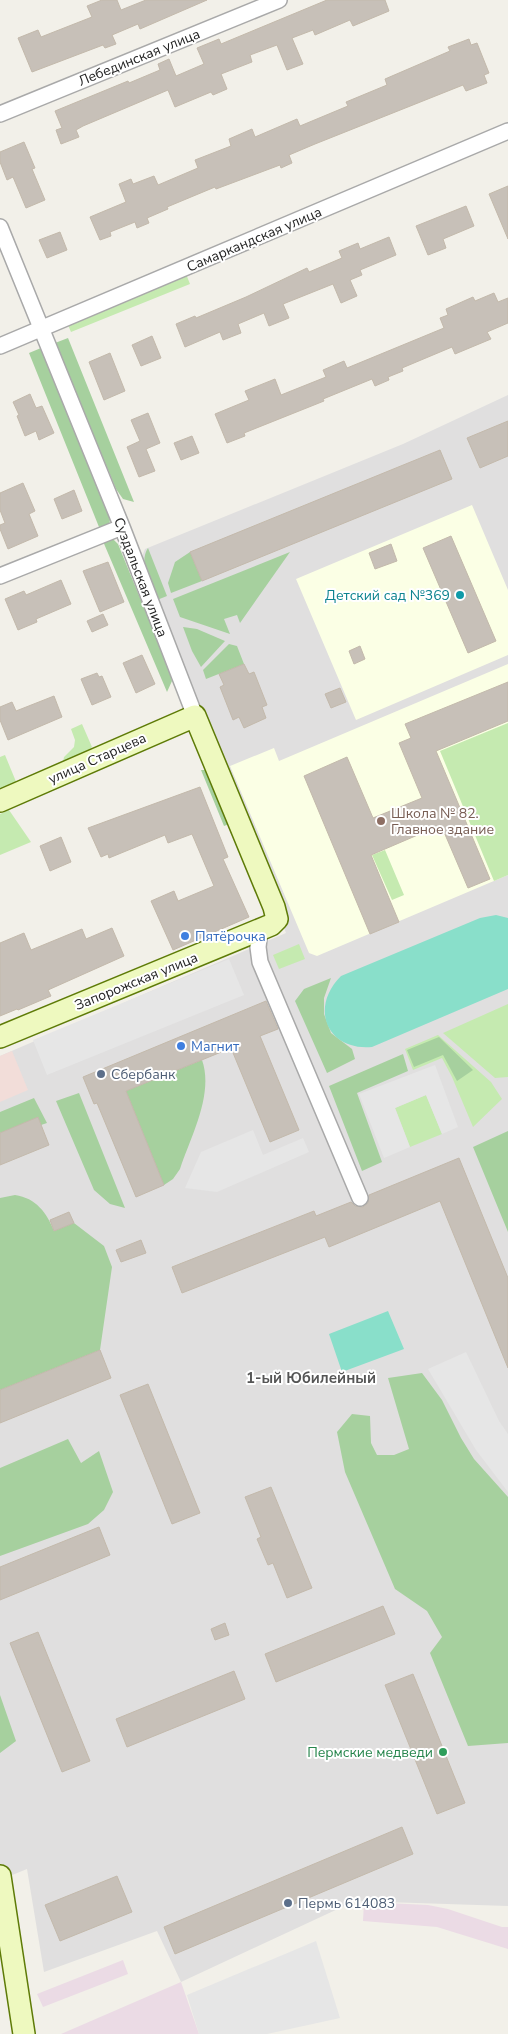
<svg xmlns="http://www.w3.org/2000/svg" width="508" height="2034" font-family="'Nunito Sans',sans-serif">
<rect width="100%" height="100%" fill="#f2f0e9"/>
<path fill="#e0dfdf" d="M508,395V1906L355,1901L181,1982L157,1931L44,1972L27,1869L0,1880V1056L286,933L142,559L143,554L145,549L150,547L403,444Z"/>
<path fill="#f2ddd9" d="M12,1051L28,1090L0,1102V1056Z"/>
<path fill="#ebdbe5" d="M364,1902L428,1905L448,1909L502,1927H508V1949L437,1927L363,1921Z
M123,1960L128,1974L43,2007L37,1994Z
M181,1982L199,2034H61Z"/>
<path fill="#fbffe5" d="M472,505L508,590V655L356,720L296,579Z
M508,664V875L317,956L309,953L230,766L274,748L279,761Z"/>
<path fill="#c5eab0" d="M186,274L190,284L71,332L68,325Z
M508,723V875L494,881L440,751Z
M82,724L92,747L86,753L63,762L64,757L74,747L75,740L71,729Z
M5,755L17,784L0,791V757Z
M9,810L31,842L0,855V814Z
M385,850L404,895L392,900L372,855Z
M299,944L305,959L279,969L273,955Z
M508,1004V1077L495,1078L443,1033Z
M438,1035L491,1082L502,1099L473,1127L452,1077L442,1058L413,1070L405,1049Z
M426,1095L442,1134L410,1147L395,1108Z"/>
<path fill="#a6d09e" d="M68,338L134,502L123,499L116,489L55,343Z
M41,348L110,518C110,526 107,528 101,532L29,353Z
M102,539H113L118,544L170,671L172,681L167,692Z
M148,548L167,596L157,600C151,585 138,563 148,548Z
M190,552L202,581L171,593L168,583L175,562Z
M290,552L240,623L237,615L224,619L230,634L180,617L173,599Z
M183,627L197,629L225,641L201,667L192,651Z
M229,644L237,646L244,664L206,679L203,670Z
M201,770H207L232,823L224,826Z
M331,978L324,998V1014L331,1033L352,1049L355,1059L327,1073L295,1001L304,989Z
M439,1037L473,1070L457,1081L443,1055L414,1067L407,1050Z
M403,1054L408,1071L357,1093L382,1162L362,1171L329,1086Z
M202,1060C214,1094 191,1136 180,1169L173,1179L164,1185L126,1091Z
M79,1093L125,1208L110,1204L94,1190L56,1101Z
M34,1098L47,1123L41,1125L38,1118L0,1133V1112Z
M508,1131V1232L473,1147Z
M15,1195C36,1198 47,1213 54,1231L74,1223L104,1246L112,1267L100,1350L0,1390V1198Z
M422,1373L442,1400L461,1438L474,1459L508,1497V1743L468,1746L430,1653L442,1637L427,1611L395,1589L345,1472L337,1432L352,1414L370,1416L371,1443L377,1455H394L409,1449L388,1378Z
M68,1439L81,1463L99,1451L113,1492L104,1510L88,1524L0,1556V1468Z
M0,1695L16,1741L0,1753Z"/>
<path fill="#89dfca" d="M496,915L508,918V989L372,1047C327,1051 309,1008 341,976L480,918Z
M388,1311L404,1349L342,1372L329,1334Z"/>
<path fill="#e6e6e6" d="M229,959L244,995L47,1075L33,1040Z
M435,1065L458,1127L442,1134L426,1095L395,1108L410,1147L384,1158L359,1094Z
M253,1130L263,1155L303,1138L309,1152L217,1192L185,1188L201,1152Z
M466,1352L499,1421L508,1434V1492L476,1450L428,1369Z
M316,1941L340,2018L267,2034H199L187,1995Z"/>
<path fill="#c7c0b8" stroke="#c3b9ab" d="M102,0H117L121,10L146,0H207L140,29L138,24L112,35L116,44L105,48L103,45L32,72L18,38L38,30L41,37L92,17L87,6Z
M327,0H385L389,11L353,26L350,20L315,35L313,30L292,38L303,64L287,70L277,45L250,55L252,62L221,74L227,89L213,95L211,92L175,107L168,90L83,126L76,130L79,137L61,144L56,130L62,128L55,111L128,81L129,83L160,70L158,64L169,59L176,76L204,64L197,48L219,39L221,44Z
M469,39L471,45L477,43L489,73L484,75L487,83L466,91L463,85L315,144L289,155L292,163L281,168L280,165L216,189L215,187L167,207L168,209L147,218L149,223L137,228L135,222L110,232L111,236L100,240L90,217L126,202L119,184L131,179L133,184L154,176L158,185L198,168L195,160L231,146L229,139L252,129L255,137L297,119L300,126L348,106L346,102L387,85L385,79L450,51L448,47Z
M24,142L35,168L32,169L45,200L26,208L13,177L7,180L0,162V152Z
M508,186V239L489,194Z
M466,206L474,226L443,239L446,248L428,255L416,226Z
M60,232L67,250L47,258L39,240Z
M389,237L396,255L360,270L362,275L350,280L357,296L341,303L333,284L283,304L289,318L269,326L264,313L238,324L241,333L223,340L220,332L185,347L176,324L195,316L196,318L246,297L307,268L309,272L342,258L339,251L358,243L360,249Z
M494,293L498,302L508,298V323L487,332L491,339L455,354L452,347L402,368L403,371L388,377L389,380L375,386L372,379L323,399L324,401L244,433L245,436L227,443L215,414L249,400L245,391L275,379L281,395L326,377L323,370L344,361L347,368L444,328L440,318L448,315L446,309L473,297L475,301Z
M152,336L161,358L141,366L132,345Z
M110,353L125,391L104,400L89,362Z
M30,394L36,408L42,406L54,433L39,440L36,431L25,436L17,416L19,415L13,402Z
M148,413L160,443L146,449L155,471L139,477L127,447L140,441L131,420Z
M508,421V456L480,468L467,438Z
M192,436L199,453L181,460L174,443Z
M440,450L452,479L202,581L190,552Z
M23,483L35,511L29,514L38,536L8,549L0,529V525L5,523L0,510V493Z
M74,490L82,511L62,519L54,499Z
M451,536L496,641L468,653L423,548Z
M391,544L397,561L375,569L369,553Z
M108,562L124,602L100,612L83,571Z
M61,580L71,604L36,619L37,622L18,630L5,599L24,591L26,595Z
M103,614L108,625L92,632L87,621Z
M360,646L365,659L354,664L349,651Z
M142,655L155,684L136,693L123,663Z
M244,664L249,674L254,672L267,705L262,707L266,718L244,728L239,717L233,720L220,687L224,685L219,674Z
M97,673L99,677L102,676L111,697L92,705L81,679Z
M508,682V721L436,751L490,879L468,888L441,825L371,855L399,922L370,934L304,776L347,757L373,818L422,798L399,743L411,738L405,724Z
M340,688L346,702L331,708L325,694Z
M54,696L62,717L8,740L0,720V707L12,702L16,711Z
M200,787L228,857L223,859L249,917L173,950L151,901L174,891L178,901L214,886L192,834L168,843L165,835L109,858L108,854L101,857L88,828Z
M61,837L71,862L50,871L40,846Z
M112,928L124,956L48,990L51,996L18,1010L17,1009L0,1016V943L24,933L31,950L82,929L86,939Z
M266,1001L278,1029L260,1036L299,1130L270,1142L231,1048L126,1091L164,1185L136,1197L97,1103L94,1104L83,1077Z
M38,1117L49,1145L0,1165V1133Z
M459,1158L508,1278V1368L440,1201L329,1247L325,1237L182,1293L172,1267L314,1211L316,1216L351,1202L355,1206L363,1207L368,1203L369,1195Z
M69,1212L74,1223L54,1231L50,1220Z
M141,1240L146,1253L121,1262L116,1250Z
M100,1350L111,1378L0,1423V1390Z
M148,1384L200,1513L172,1524L120,1395Z
M271,1487L312,1588L287,1598L273,1563L268,1565L257,1539L261,1537L245,1497Z
M99,1527L110,1555L0,1600V1567Z
M383,1606L395,1634L276,1682L265,1654Z
M225,1623L229,1635L215,1640L211,1629Z
M38,1632L90,1761L62,1772L10,1643Z
M234,1671L245,1699L127,1747L116,1719Z
M413,1674L465,1803L437,1814L385,1685Z
M402,1827L413,1854L175,1954L164,1927Z
M117,1876L132,1912L60,1941L45,1905Z"/>
<g fill="none" stroke-linecap="round" stroke-linejoin="round">
<defs>
<path id="street" d="M0,114L279,0
M0,227L122,527L195,716
M0,346L508,131
M0,576L122,527
M260,930L258,947L260,962L360,1198"/>
<path id="secondary" d="M0,801L195,716L274,907L277,919L271,925L0,1037
M0,1876L24,2034"/>
</defs>
<use href="#street" stroke="#a9a9a9" stroke-width="18"/>
<use href="#secondary" stroke="#5e7b07" stroke-width="24"/>
<use href="#street" stroke="#fff" stroke-width="15"/>
<use href="#secondary" stroke="#eef9bf" stroke-width="21"/>
</g>
<circle fill="#0f9aa8" stroke="#fff" stroke-width="2" cx="460" cy="595" r="5"/>
<circle fill="#8d6e63" stroke="#fff" stroke-width="2" cx="381" cy="821" r="5"/>
<g fill="#3f7fe0" stroke="#fff" stroke-width="2">
<circle cx="185" cy="936" r="5"/>
<circle cx="181" cy="1046" r="5"/>
</g>
<g fill="#5c6f8a" stroke="#fff" stroke-width="2">
<circle cx="101" cy="1074" r="5"/>
<circle cx="288" cy="1903" r="5"/>
</g>
<circle fill="#2e9e5b" stroke="#fff" stroke-width="2" cx="443" cy="1752" r="5"/>
<g text-anchor="middle" stroke-width="4" stroke-linejoin="round" paint-order="stroke">
<g font-size="14" fill="#222" stroke="#fff">
<text transform="translate(139 57) rotate(-22)" y="5">Лебединская улица</text>
<text transform="translate(254 239) rotate(-23)" y="5">Самаркандская улица</text>
<text transform="translate(141 577) rotate(69)" y="5">Суздальская улица</text>
<text transform="translate(97 758) rotate(-24)" y="5">улица Старцева</text>
<text transform="translate(136 981) rotate(-22)" y="5">Запорожская улица</text>
</g>
<g font-size="14" fill="#0d838f" stroke="#fff" text-anchor="end">
<text x="450" y="600">Детский сад №369</text>
</g>
<g font-size="14" fill="#785e54" stroke="#fff" text-anchor="start">
<text x="391" y="818">Школа № 82.<tspan x="391" dy="16">Главное здание</tspan></text>
</g>
<g font-size="14" fill="#366cbe" stroke="#fff" text-anchor="start">
<text x="195" y="941">Пятёрочка</text>
<text x="191" y="1051">Магнит</text>
</g>
<g font-size="14" fill="#4e5e75" stroke="#fff" text-anchor="start">
<text x="111" y="1079">Сбербанк</text>
<text x="298" y="1908">Пермь 614083</text>
</g>
<g font-size="14" fill="#27864d" stroke="#fff" text-anchor="end">
<text x="433" y="1757">Пермские медведи</text>
</g>
<g font-size="15" font-weight="bold" fill="#555" stroke="#fff">
<text x="311" y="1383">1-ый Юбилейный</text>
</g>
</g>
</svg>
